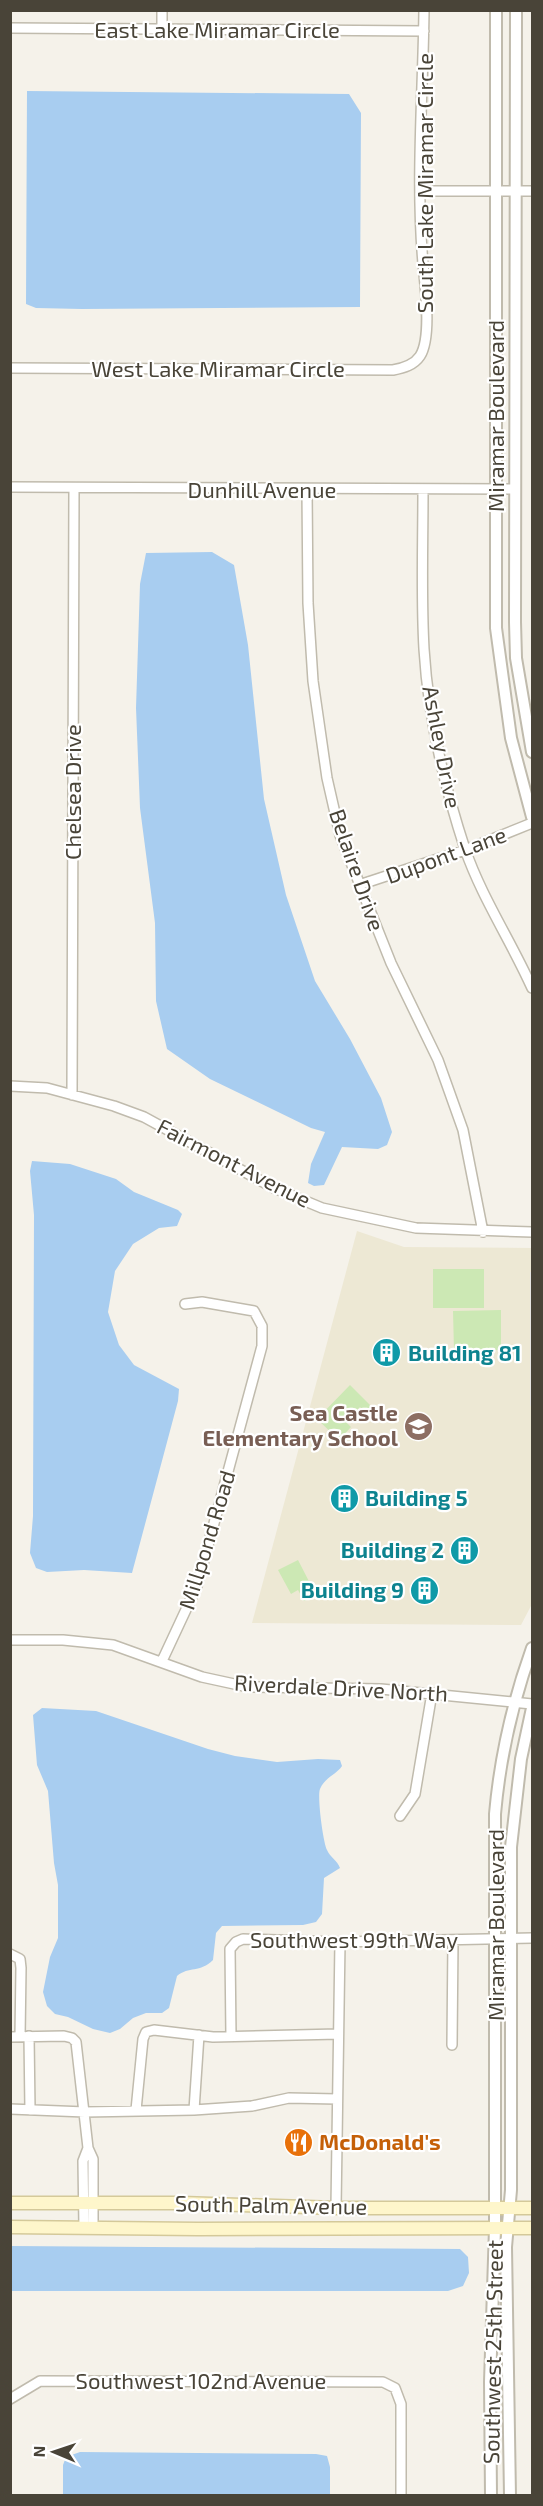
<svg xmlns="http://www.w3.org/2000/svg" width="543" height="2506" font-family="'Exo 2',sans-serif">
<rect width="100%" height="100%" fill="#f5f2ea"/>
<path fill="#ede8d4" d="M357,1231L404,1247L532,1248V1604L521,1625L252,1623Z"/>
<path fill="#cce8b4" d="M433,1269H484V1308H433Z
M501,1310V1350L454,1351L453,1311Z
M350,1385L372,1407L366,1413L360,1407L346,1422L351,1427L339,1440L317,1419Z
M298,1560L316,1595L304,1601L298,1590L291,1594L278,1570Z"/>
<path fill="#e6e5e1" d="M530,1272H532V1406H530Z"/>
<path fill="#a8cdf0" d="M27,91L349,94L361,113L360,307L82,309L36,308L26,304Z
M212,552L234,565L248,645L264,799L286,895L315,981L350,1039L381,1098L392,1132L387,1145L378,1149L342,1147L324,1185L314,1186L308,1183L311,1164L325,1132L311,1128L210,1079L167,1049L156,1001L155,923L140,808L136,708L140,584L146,553Z
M32,1161L70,1164L116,1179L134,1192L178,1210L182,1214L177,1226L159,1228L133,1244L115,1271L108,1312L119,1345L134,1365L179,1389L178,1401L132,1573L84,1570L47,1572L36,1568L30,1553L33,1516L34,1215L30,1171Z
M42,1708L96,1711L208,1749L235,1756L277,1762L318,1759L340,1760L342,1766C336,1775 325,1777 320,1789C317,1796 323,1842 327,1850C330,1857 337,1860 340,1868L324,1878L322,1914L316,1922L303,1925L222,1926L216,1933L213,1960C200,1973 189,1966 177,1976L169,2008L162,2013H146L133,2018L120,2029L110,2033L93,2029L68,2017L55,2014L47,2006L43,1992L50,1957L58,1938V1885L54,1863L48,1791L37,1765L33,1715Z
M11,2246L460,2249L468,2257L469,2273L463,2286L448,2291H11Z
M80,2452L316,2454L327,2456L330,2467V2495H63V2465L66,2457Z"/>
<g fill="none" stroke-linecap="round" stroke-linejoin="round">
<defs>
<path id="minor" d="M162,10V30
M10,28L424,31
M421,191H532
M10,368L393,370C404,368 414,365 420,356C431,339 426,294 424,274C415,187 423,98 424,10
M10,487L514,489
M307,490L308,603L313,681L327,778L340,835L391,963L438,1060L463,1130L483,1232
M423,490C423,543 421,596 424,649C428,716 444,785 465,849C482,898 511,941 532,988
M359,885L465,850L532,823
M10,1086L47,1088L114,1106L144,1117L274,1188L322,1208L416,1228L532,1232
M72,1095L74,488
M10,1640H63L113,1645L202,1677L248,1687L381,1689L532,1704
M162,1661L197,1586L262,1346V1326L254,1311L202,1302L185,1304
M400,1816L415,1794L432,1693
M10,1954L20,1959L21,1968L20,2037
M29,2036L30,2110
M231,2036L230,1949L236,1942L243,1939L340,1942L532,1938
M10,2037L64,2036L72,2038L76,2042L88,2148L93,2159V2228
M452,2045L453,1940
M10,2109L85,2112L194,2110L252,2106L289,2098L337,2099
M136,2110L143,2039L146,2032L154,2030L213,2037L338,2034
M194,2110L199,2035
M336,2208L340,1942
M84,2228L83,2161L88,2148
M10,2399L40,2381L383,2382L395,2388L401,2404V2496"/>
<path id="tertiary" d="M496,10V628L511,738L532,817
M516,10L515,622L516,658L532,752
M491,2496L490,2382L495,2228V1814C500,1757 513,1701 532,1648
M510,2496L506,2247L511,2190V1847L521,1759L532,1708"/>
<path id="secondary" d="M10,2203H182L336,2208H532
M10,2227L198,2229L532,2228"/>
</defs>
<use href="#minor" stroke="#c0bbad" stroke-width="12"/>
<use href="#tertiary" stroke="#c0bbad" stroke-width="14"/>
<use href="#secondary" stroke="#d4c99a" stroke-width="15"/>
<use href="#minor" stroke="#fff" stroke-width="9"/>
<use href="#tertiary" stroke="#fff" stroke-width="10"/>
<use href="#secondary" stroke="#fef6cb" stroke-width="12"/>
</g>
<defs>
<symbol id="building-disc" viewBox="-11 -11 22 22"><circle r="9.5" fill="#0f9aa8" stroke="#fff"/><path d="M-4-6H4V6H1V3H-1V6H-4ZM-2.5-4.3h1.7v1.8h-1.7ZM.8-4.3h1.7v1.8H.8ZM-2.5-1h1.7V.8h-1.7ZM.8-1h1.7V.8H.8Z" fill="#fff"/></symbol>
<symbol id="school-disc" viewBox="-11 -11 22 22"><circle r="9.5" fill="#8d6e63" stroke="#fff"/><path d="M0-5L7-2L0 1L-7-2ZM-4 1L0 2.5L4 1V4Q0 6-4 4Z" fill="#fff"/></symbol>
<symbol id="restaurant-disc" viewBox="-11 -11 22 22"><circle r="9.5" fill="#e8710a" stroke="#fff"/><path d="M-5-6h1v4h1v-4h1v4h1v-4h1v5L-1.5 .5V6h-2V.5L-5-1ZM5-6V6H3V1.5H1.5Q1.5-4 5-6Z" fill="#fff"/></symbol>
</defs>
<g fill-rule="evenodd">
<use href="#building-disc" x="370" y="1336" width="33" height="33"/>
<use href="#school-disc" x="402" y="1410" width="33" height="33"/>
<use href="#building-disc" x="328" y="1482" width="33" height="33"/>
<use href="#building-disc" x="448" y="1534" width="33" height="33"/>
<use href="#building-disc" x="408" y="1574" width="33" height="33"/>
<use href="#restaurant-disc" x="282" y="2126" width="33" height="33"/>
</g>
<g text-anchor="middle" stroke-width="4.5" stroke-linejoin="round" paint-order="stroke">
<g font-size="22" fill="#494438" stroke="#fff">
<text x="217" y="38">East Lake Miramar Circle</text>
<text transform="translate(425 183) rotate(-90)" y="8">South Lake Miramar Circle</text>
<text x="218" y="377">West Lake Miramar Circle</text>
<text transform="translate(496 416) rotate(-90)" y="8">Miramar Boulevard</text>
<text x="262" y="498">Dunhill Avenue</text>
<text transform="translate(442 747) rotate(79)" y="8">Ashley Drive</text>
<text transform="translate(73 792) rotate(-90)" y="8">Chelsea Drive</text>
<text transform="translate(446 855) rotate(-20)" y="8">Dupont Lane</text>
<text transform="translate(357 870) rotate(71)" y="8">Belaire Drive</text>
<text transform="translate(234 1163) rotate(27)" y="8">Fairmont Avenue</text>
<text transform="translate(207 1540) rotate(-73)" y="8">Millpond Road</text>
<text transform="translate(341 1688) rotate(3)" y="8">Riverdale Drive North</text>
<text transform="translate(496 1925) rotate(-90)" y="8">Miramar Boulevard</text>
<text x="354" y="1948">Southwest 99th Way</text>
<text transform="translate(271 2205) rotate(1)" y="8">South Palm Avenue</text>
<text transform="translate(493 2352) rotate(-89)" y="8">Southwest 25th Street</text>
<text x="201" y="2389">Southwest 102nd Avenue</text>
</g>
<g font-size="22" font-weight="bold" fill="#0d838f" stroke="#fff" text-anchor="start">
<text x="408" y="1361">Building 81</text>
<text x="365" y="1506">Building 5</text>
<text x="444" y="1558" text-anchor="end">Building 2</text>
<text x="404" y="1598" text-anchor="end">Building 9</text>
</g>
<g font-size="22" font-weight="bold" fill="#785e54" stroke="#fff" text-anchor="end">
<text x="398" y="1421">Sea Castle<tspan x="398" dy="25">Elementary School</tspan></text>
</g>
<g font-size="22" font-weight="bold" fill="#c56008" stroke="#fff" text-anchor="start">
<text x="319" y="2150">McDonald's</text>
</g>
</g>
<rect width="543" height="2506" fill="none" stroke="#494438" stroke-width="24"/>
<g transform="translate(54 2452) rotate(272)" stroke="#ffffff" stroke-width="4.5" paint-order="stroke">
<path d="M0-4.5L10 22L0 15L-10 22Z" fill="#494438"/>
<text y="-9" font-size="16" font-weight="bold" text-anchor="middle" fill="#494438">N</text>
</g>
</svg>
